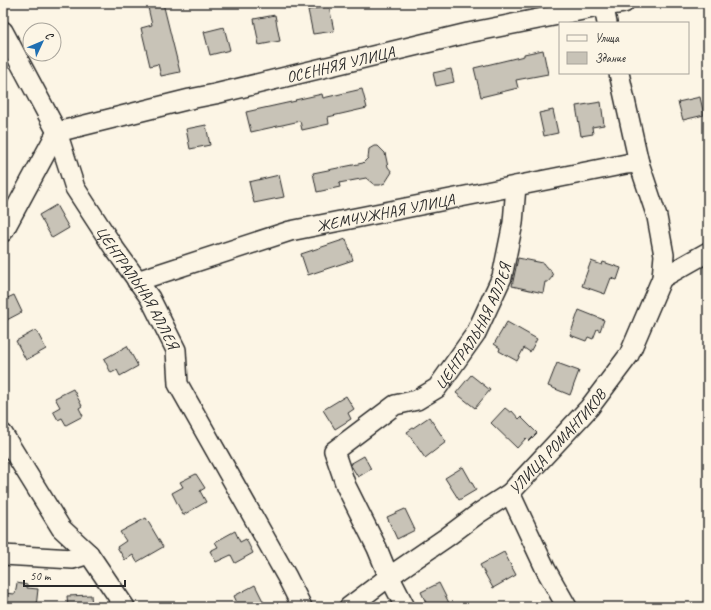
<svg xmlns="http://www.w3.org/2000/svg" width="711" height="610" font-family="Caveat,sans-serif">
<rect width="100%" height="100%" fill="#fcf5e5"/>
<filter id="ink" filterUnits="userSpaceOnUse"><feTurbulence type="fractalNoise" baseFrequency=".025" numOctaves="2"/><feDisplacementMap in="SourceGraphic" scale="8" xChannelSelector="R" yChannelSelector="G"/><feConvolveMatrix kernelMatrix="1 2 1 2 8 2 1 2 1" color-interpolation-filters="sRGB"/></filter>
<g filter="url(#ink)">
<path fill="#c8c3b7" stroke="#2b2b2b" d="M147,3H163L180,72L161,76L158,64L150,66L141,28L152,25Z
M329,6L334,31L313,34L308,10Z
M275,15L280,41L259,45L254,19Z
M224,27L230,50L210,55L204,32Z
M543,50L548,74L516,80L518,88L481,97L474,68L524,56V54Z
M451,69L454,82L436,86L433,73Z
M362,89L367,108L328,117L329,124L302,130L300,121L251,132L246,112L296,101L295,100L322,94L323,98Z
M700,97L704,115L683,120L678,102Z
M601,102L604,125L592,127L593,134L581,136L576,106Z
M553,110L558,133L544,136L539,113Z
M206,125L210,145L190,149L186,129Z
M374,146H378L385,153L388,167L392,172L385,183L380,185H375L372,183L366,178L339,183L340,187L317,192L313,173L363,163L368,158L369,149Z
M279,175L284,197L254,203L249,182Z
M56,205L69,228L52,238L39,215Z
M346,239L353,260L308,275L301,254Z
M518,258L543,263L546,267L550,269L553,276L548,282H545L543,293L512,286Z
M591,261L602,265L603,262L621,268L617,280L611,278L605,294L582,286Z
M14,295L22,312L3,322V300Z
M579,310L604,320L600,331L597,329L593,339L588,337L586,341L570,335Z
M507,322L537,339L530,352L524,348L517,361L499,351L500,348L494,344Z
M36,330L46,349L26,360L16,341Z
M127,346L138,366L120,376L117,370L111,373L104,359Z
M557,363L579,371L570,395L548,386Z
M471,375L490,390L475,408L456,393Z
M73,389L82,406L79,408L83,416L66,425L62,418L58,420L53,411L60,407L55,398Z
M346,396L354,409L348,413L351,419L335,429L323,410Z
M505,408L510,412L512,411L519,419L521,417L537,433L529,441L526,438L517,448L491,423Z
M429,417L446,442L425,458L407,432Z
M364,456L371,469L358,477L350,464Z
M463,467L476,490L459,500L445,478Z
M196,474L205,488L200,491L206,502L183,515L172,493L183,487L180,482Z
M405,509L415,530L397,539L387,517Z
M146,518L163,547L137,562L133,555L125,560L117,547L126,541L120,532Z
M235,531L240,542L246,539L253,553L235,563L231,555L216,562L210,551L218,547L215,542Z
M504,552L516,575L493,588L480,565Z
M17,583L27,585V588L38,589L36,607H3V593L15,594Z
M439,583L451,607H428L421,592Z
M255,585L266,607H239L234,596Z
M91,595L92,607H68L67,596Z"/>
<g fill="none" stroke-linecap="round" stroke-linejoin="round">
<defs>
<g id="minor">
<path d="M603,3L607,23"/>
<path id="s1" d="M3,31L57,132L75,188L114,248L150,298L176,350L178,384L287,577L302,607"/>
<path id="s2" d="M3,232L57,132L190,99L215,94L468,33L603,6L624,3"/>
<path d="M662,278L708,252"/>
<path id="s3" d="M137,281L290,231L626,164L639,163"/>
<path d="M3,434L61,528L89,554L125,607"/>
<path d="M3,555L73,559L89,554"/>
<path d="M349,607L390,576L447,537L479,513L510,493"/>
<path id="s4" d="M405,607L386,570L377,548L346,486L334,451L395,405L417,400L437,388L476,333L502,277L513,223L516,186"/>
<path id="s5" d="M567,607L546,570L510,493L589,408L629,355L662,278L664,255L657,217L639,163L619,73"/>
</g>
</defs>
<use href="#minor" stroke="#2b2b2b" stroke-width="22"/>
<use href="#minor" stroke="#fcf5e5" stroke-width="19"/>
</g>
</g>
<g text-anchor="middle" stroke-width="3" stroke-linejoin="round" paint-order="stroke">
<g font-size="16" fill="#2b2b2b" stroke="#fcf5e5">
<text dy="6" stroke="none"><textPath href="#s2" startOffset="405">ОСЕННЯЯ УЛИЦА</textPath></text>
<text dy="6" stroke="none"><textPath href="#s3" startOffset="258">ЖЕМЧУЖНАЯ УЛИЦА</textPath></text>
<text dy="6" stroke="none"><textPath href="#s1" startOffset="291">ЦЕНТРАЛЬНАЯ АЛЛЕЯ</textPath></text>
<text dy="6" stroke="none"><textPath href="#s4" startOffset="366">ЦЕНТРАЛЬНАЯ АЛЛЕЯ</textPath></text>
<text dy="6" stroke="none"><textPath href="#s5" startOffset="197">УЛИЦА РОМАНТИКОВ</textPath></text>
</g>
</g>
<rect width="711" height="610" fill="none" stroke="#fcf5e5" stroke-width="16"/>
<rect x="8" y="8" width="695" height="594" fill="none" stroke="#2b2b2b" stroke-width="1.5" filter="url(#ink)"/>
<rect x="559" y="22" width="130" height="52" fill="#fcf5e5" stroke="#a8a49b"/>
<rect x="567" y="35" width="20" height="6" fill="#fcf5e5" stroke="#a8a49b"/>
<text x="595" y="42" font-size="12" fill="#2b2b2b">Улица</text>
<rect x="567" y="52" width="20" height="12" fill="#c8c3b7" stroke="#a8a49b"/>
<text x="595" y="62" font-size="12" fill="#2b2b2b">Здание</text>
<g transform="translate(42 42) rotate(46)"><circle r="19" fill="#fcf5e5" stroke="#a8a49b"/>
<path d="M0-3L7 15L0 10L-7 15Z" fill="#1f6fb2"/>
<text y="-6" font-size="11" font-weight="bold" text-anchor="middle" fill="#2b2b2b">С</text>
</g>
<path d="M24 580v6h101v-6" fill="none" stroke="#2b2b2b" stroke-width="2"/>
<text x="30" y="580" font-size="12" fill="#2b2b2b" stroke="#fcf5e5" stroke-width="3" paint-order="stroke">50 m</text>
</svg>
